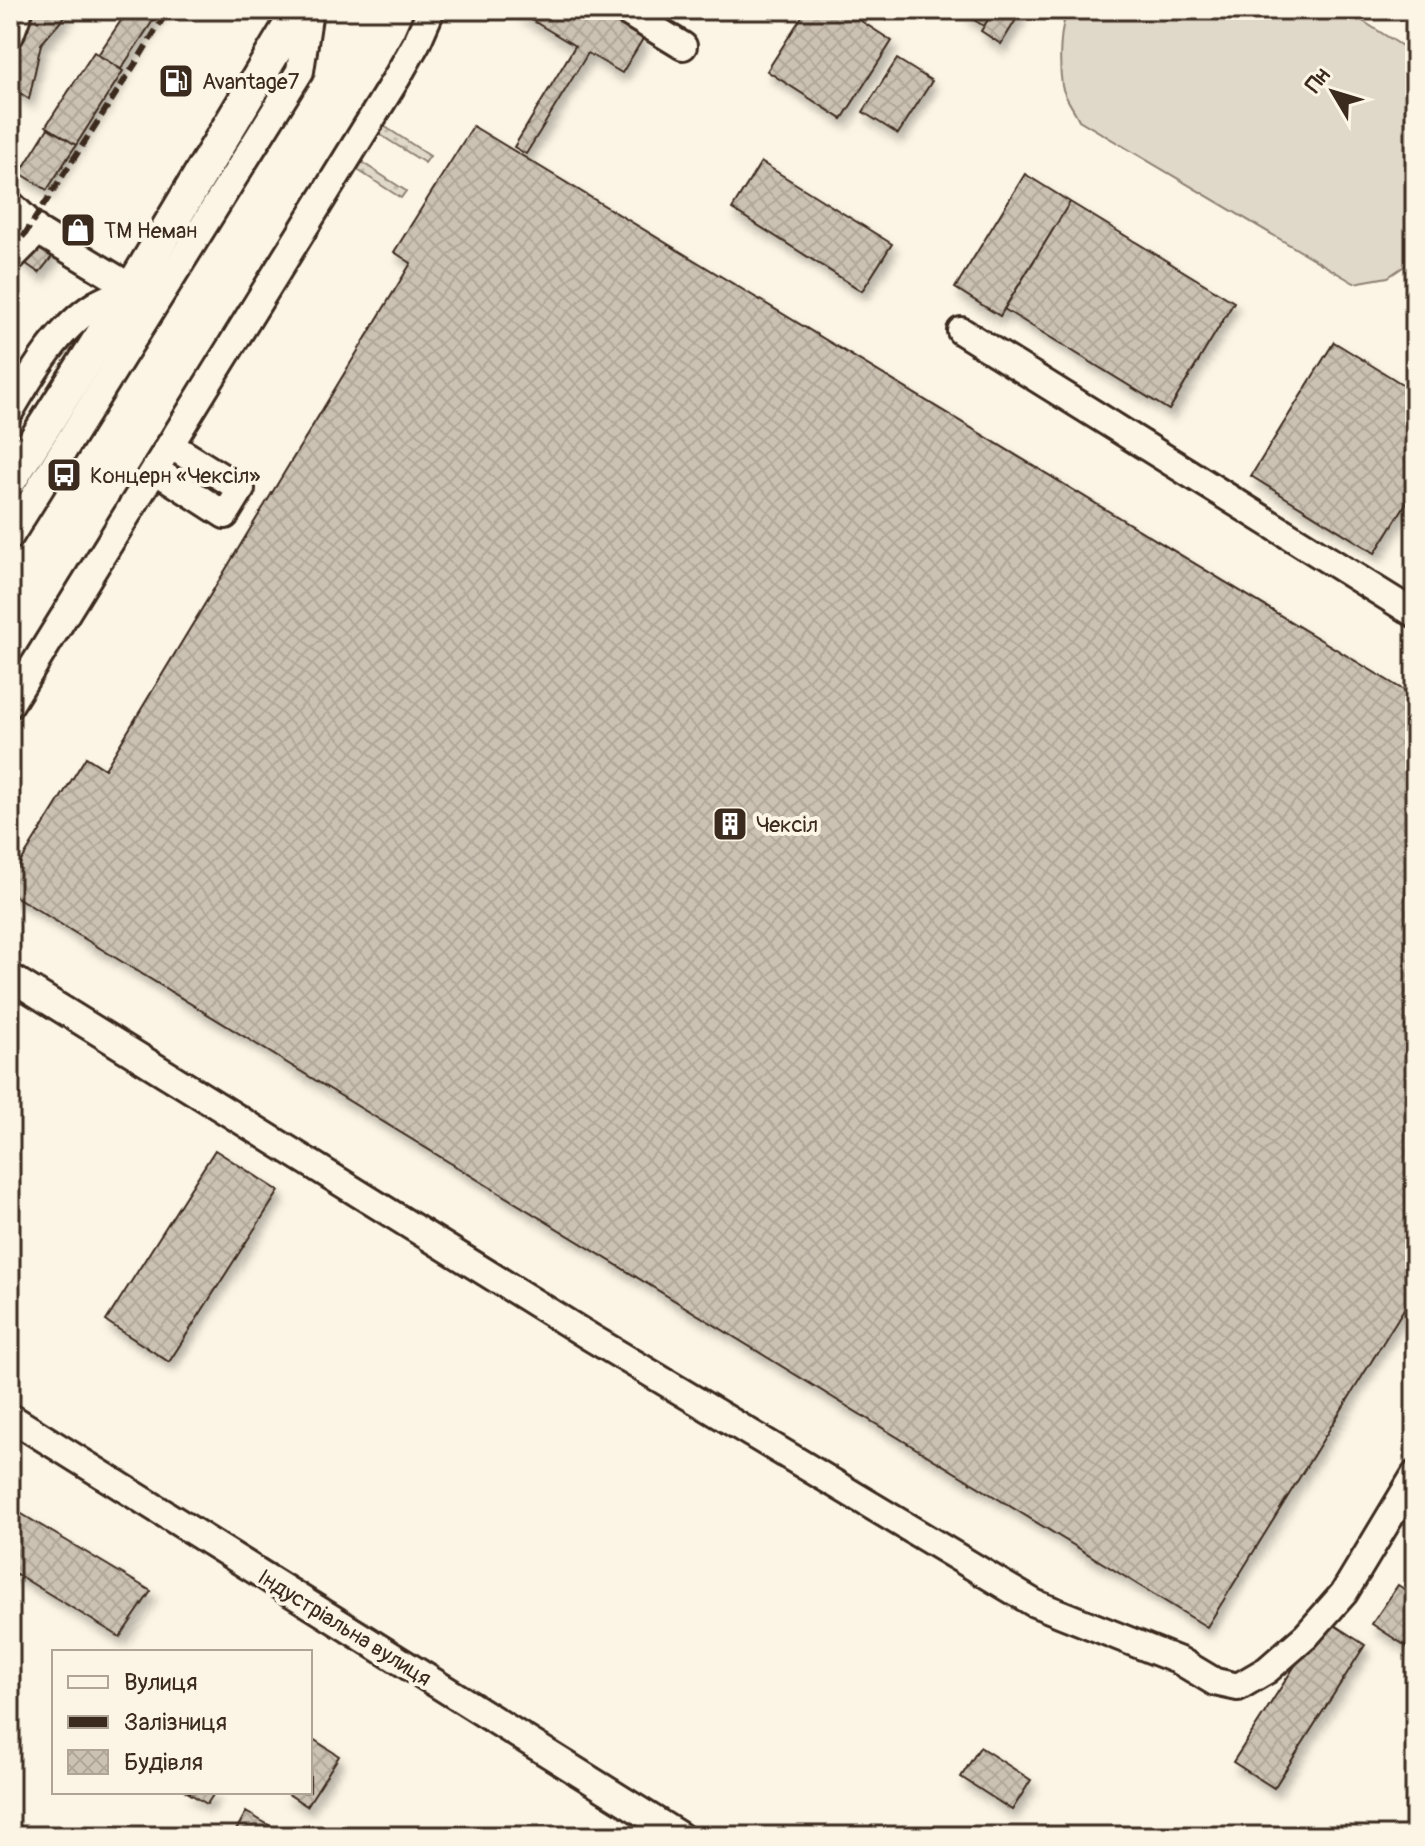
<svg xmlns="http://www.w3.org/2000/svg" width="1425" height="1846" font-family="Pangolin,sans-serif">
<defs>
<pattern id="grass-dots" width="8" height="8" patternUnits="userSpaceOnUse" patternTransform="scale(2)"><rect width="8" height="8" fill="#e0d8c8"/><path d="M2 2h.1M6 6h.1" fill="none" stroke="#c1baab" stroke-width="1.8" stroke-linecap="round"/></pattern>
<pattern id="building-cross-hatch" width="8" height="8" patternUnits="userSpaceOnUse" patternTransform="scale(2)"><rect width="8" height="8" fill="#ccc2b3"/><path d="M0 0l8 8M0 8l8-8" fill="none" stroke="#b0a79a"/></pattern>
<filter id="shadow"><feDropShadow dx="4.5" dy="8" stdDeviation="4" flood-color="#0004"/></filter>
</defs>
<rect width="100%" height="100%" fill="#fcf5e5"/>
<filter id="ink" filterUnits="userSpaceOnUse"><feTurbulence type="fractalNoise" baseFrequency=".0125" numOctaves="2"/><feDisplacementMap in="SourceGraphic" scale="16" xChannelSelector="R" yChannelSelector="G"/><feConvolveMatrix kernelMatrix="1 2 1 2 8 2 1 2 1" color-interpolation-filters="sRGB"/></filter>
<g filter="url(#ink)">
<path fill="url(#grass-dots)" stroke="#8e8173" stroke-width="2" d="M384,126L430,156L425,163L379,134Z
M360,161L406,191L401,198L356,169Z"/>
<path fill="#e0d8c8" stroke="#8e8173" stroke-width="2" d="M1068,10H1345L1415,54V259L1388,277L1354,283L1079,120C1074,109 1064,97 1062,86C1059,65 1059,28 1068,10Z"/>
<path fill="url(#building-cross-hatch)" stroke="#3b2a1e" stroke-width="2" filter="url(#shadow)" d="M38,10H66L69,12L41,44L29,99L10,86V82L23,28Z
M128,10H160L121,69L98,55Z
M515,10H599L644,37L622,73L588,53L526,154L514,147L575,46Z
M806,10H844L892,41L842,119L767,71Z
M967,10H994L984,26L964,14Z
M994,10H1022L1001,44L981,31Z
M94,52L123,71L76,145L46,126Z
M897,59L932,81L898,134L863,112Z
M473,126L1415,697V1291L1207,1627L10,893V879L86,757L105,769L411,263L394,252Z
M48,128L76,145L47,190L20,173Z
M761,162L892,244L862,291L732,209Z
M1025,174L1070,202L1000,316L955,288Z
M1070,202L1234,302L1169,410L1004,309Z
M35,236L56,252L39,273L18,258Z
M1334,342L1415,392V489L1375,553L1251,476Z
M215,1150L279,1191L169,1362L106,1321Z
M10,1507L151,1591L120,1637L10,1570Z
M1398,1585L1415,1596V1652L1372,1624Z
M1325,1619L1365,1645L1274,1788L1233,1762Z
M310,1737L339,1756L307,1806L285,1792H310Z
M980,1747L1031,1780L1012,1810L961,1777Z
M187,1792H215L207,1804Z
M246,1812L288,1836H233Z"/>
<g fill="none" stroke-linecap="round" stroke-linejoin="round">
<defs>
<path id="minor" d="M624,10L683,46
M10,35L19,10
M10,204L38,231L132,288
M10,259L38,231
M961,331L1415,614
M10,411C32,373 58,328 97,304C108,298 120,293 132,288
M155,470L225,515L241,489L170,445
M10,536L300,71L309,10
M10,704L396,79L417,42L431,10
M10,977L590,1337L1034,1603L1180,1661L1215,1682L1238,1687L1267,1670L1306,1636L1344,1593L1415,1475
M10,1417L680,1836"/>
<path id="major" d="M10,480L132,288L299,10"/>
</defs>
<use href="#minor" stroke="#3b2a1e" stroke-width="32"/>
<use href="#major" stroke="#3b2a1e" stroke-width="38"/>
<use href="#minor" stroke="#fcf5e5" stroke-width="26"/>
<use href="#major" stroke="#fcf5e5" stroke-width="32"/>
<path stroke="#3b2a1e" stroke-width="6" stroke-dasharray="12 6" stroke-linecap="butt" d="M10,250L25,234L137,61L168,10"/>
</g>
</g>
<defs>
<symbol id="fuel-square" viewBox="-11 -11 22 22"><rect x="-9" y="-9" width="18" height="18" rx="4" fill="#3b2a1e" stroke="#fcf5e5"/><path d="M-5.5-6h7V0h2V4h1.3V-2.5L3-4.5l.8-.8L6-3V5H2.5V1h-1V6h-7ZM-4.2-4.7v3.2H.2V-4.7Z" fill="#fff"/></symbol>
<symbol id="shop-square" viewBox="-11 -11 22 22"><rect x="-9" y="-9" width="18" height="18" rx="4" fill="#3b2a1e" stroke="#fcf5e5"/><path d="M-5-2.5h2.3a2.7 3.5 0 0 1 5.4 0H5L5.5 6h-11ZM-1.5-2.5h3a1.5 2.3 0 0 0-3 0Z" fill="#fff"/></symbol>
<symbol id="bus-square" viewBox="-11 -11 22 22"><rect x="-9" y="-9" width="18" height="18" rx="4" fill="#3b2a1e" stroke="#fcf5e5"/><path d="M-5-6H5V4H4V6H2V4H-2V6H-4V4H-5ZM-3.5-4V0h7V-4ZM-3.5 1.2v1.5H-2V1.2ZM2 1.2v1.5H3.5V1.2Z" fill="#fff"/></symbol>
<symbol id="building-square" viewBox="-11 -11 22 22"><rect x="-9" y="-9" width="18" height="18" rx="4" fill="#3b2a1e" stroke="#fcf5e5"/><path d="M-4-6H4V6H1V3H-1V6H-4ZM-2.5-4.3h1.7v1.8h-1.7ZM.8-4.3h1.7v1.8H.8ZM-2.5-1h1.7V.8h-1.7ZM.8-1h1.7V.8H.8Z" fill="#fff"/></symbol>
</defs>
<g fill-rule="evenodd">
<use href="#fuel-square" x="156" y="61" width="40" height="40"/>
<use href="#shop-square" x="58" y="210" width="40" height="40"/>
<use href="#bus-square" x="44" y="455" width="40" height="40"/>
<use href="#building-square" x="710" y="804" width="40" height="40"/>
</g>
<g text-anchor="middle" stroke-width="8" stroke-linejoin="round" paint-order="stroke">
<g font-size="22" fill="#3b2a1e" stroke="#fcf5e5" text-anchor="start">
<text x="202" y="89">Avantage7</text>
<text x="104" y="238">ТМ Неман</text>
<text x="90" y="483">Концерн «Чексіл»</text>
<text x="756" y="832">Чексіл</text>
</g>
<g font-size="22" fill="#3b2a1e" stroke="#fcf5e5">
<text transform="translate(345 1627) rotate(32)" y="8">Індустріальна вулиця</text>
</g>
</g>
<rect width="1425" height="1846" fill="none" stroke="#fcf5e5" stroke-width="40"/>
<rect x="20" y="20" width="1385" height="1806" fill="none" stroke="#3b2a1e" stroke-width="3" filter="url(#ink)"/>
<rect x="52" y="1650" width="260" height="144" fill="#fcf5e5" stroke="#afa495" stroke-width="2"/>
<rect x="68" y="1676" width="40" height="12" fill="#fcf5e5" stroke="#afa495" stroke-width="2"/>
<text x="124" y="1690" font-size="24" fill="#3b2a1e">Вулиця</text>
<rect x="68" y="1716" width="40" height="12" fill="#3b2a1e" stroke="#afa495" stroke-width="2"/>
<text x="124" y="1730" font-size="24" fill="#3b2a1e">Залізниця</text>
<rect x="68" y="1750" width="40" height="24" fill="url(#building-cross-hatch)" stroke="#afa495" stroke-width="2"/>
<text x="124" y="1770" font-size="24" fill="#3b2a1e">Будівля</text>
<g transform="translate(1333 92) rotate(308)" stroke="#fcf5e5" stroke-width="6" paint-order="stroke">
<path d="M0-6L14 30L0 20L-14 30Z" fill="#3b2a1e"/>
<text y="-12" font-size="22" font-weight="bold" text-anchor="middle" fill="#3b2a1e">Пн</text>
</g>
</svg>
